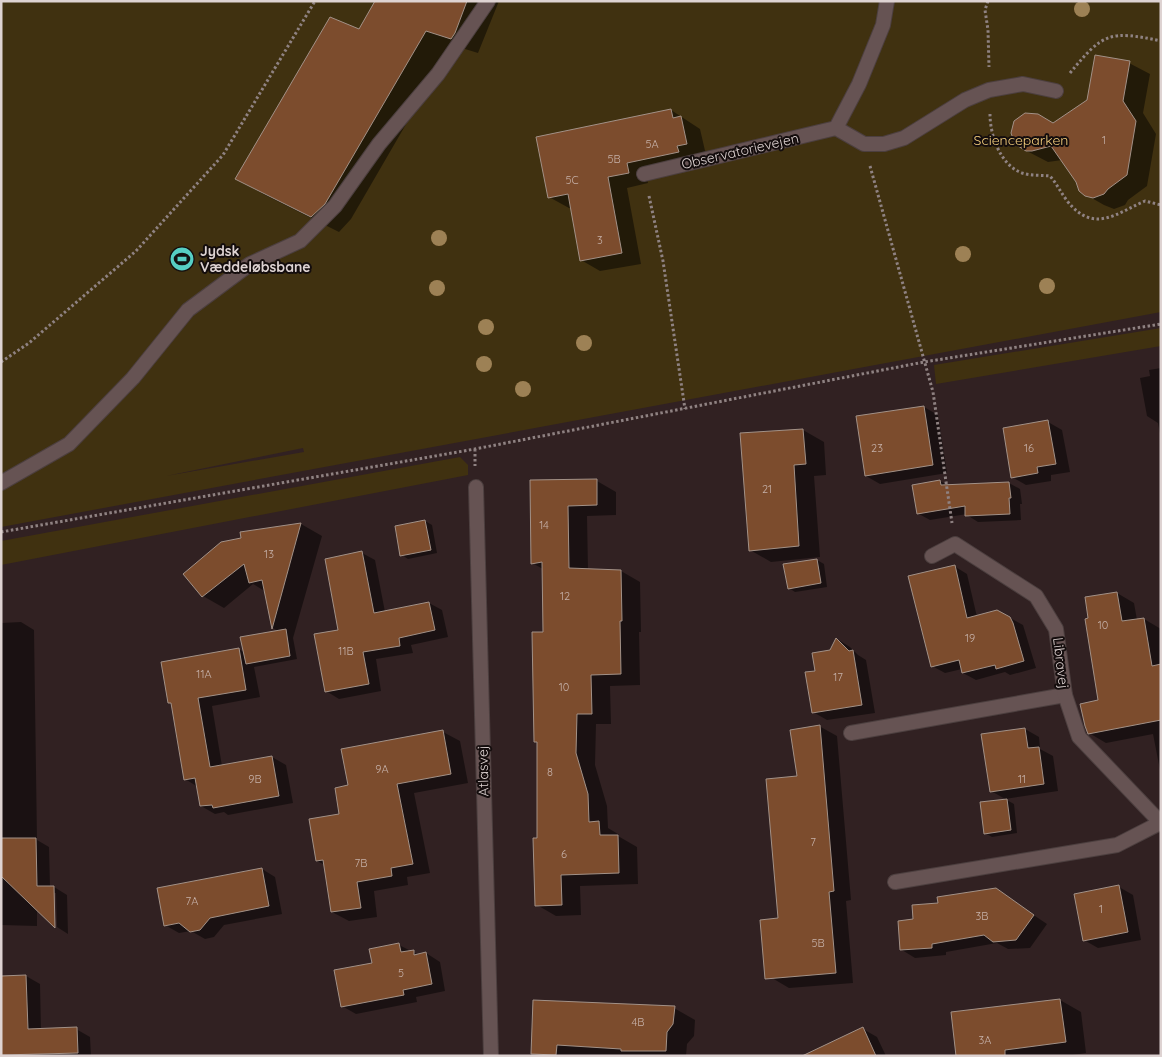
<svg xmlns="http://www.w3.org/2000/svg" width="1162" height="1057" font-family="Quicksand,sans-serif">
<rect width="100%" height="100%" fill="#312122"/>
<path fill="#403110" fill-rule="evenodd" d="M1,1H1161V312L1,527ZM303,448L304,452L166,476Z
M1161,328V346L936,384L934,365Z
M460,457L468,465V475L1,565V541Z"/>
<path fill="#0007" d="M376,1H499L478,53L452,45L351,219L339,232L263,194L237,179L360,31Z
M1129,63L1150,74L1143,113L1156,134L1147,186L1128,200L1125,205L1114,209L1104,205L1083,193L1062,160L1048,162L1021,148L1088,100Z
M671,110L700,129L706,155L646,174L648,183L627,188L641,264L600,271L581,260L572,208H569L549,197Z
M1161,368V439L1158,423L1147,416L1140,378L1150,376L1149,370Z
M924,407L938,415L947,473L880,484L866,476Z
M1048,422L1062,430L1070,472L1051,475V481L1026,485L1012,477Z
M803,430L824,442L826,475L814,476L820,557L771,562L750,550Z
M597,481L616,492V515L587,516L588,570L621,571L640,582L641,632H639L640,685L610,686L611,724H596L595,765L607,806L608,828L618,834V836L637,847L638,884L580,886L581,915L556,916L537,905L538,743L535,741L544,633L543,569L532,563L531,482Z
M940,481L949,486L1009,483L1020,489L1022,504H1020L1021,520L978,522L967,515V514L930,520L919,514L914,486Z
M425,521L432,525L437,553L408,559L402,555Z
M301,524L322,536L293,638L297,659L254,667L260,697L212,706L222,766L272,757L286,765L293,803L228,815L224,812L215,814L201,806L198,787L185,779L172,704L169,702L239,649L245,653L279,632L273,628L266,592L253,584L224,608L203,596L185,574L242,539V534Z
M362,553L375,560L385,612L429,603L442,610L448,637L411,645L413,653L376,659L381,691L339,699L326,691L340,631Z
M817,560L824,564L827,587L795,592L789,588Z
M954,566L967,574L977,617L1010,618L1023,625L1036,668L1010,675L1005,672L976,680L963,673L962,669L945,673L932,666Z
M1117,593L1134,603L1137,620L1144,619L1161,629V775L1153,734L1106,743L1089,733L1099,701Z
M21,622L34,630L37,840L49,847L50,887H54L67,895L68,934L57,927L56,893H53L37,908V926L1,925V623Z
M837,639L850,647L858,655L866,660L875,713L827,720L813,712L817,672L831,651Z
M819,726L837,736L851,900L846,901L853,983L789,988L772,978L798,777Z
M1025,729L1039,737L1040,749L1053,756L1058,791L1005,799L1014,804L1017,833L992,837L985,833L1007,800L991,791Z
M443,732L460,741L468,783L414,793L430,873L407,877L408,885L374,891L377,917L349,921L332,912L325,865L317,861L341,815L350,786Z
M262,869L275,877L282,914L224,925L214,937L205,939L191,931L179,933L165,925Z
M1119,887L1133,895L1141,940L1098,948L1084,940Z
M995,889L1047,924L1030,948L1008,949L997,943L946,952V955L915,958L902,950L914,920L939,904Z
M399,945L419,955L426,953L440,962L445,991L416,997L417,1002L356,1014L342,1006L374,964Z
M26,976L40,984L41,1030L76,1029L90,1037L91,1056H1V977Z
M1060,1000L1081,1012L1086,1053L1066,1056H958Z
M535,1002L674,1008L695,1020L694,1036L687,1044L686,1056H536L532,1053Z
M863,1029L877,1037L886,1056H807Z"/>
<path fill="#7c4c2d" stroke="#a29187" d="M375,1H467L455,33L451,39L426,31L325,204L311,217L235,179L330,17L359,29Z
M1095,55L1130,61L1123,101L1136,121L1127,175L1108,189L1104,194L1093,198L1085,196L1079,191L1076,182L1051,146L1032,151H1026L1015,144L1011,133L1014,121L1025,113L1038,114L1053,123L1087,100Z
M671,109L673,118L681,116L687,144L677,146L679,152L627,163L629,173L608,177L622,253L580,261L568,194L548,198L536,137Z
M924,406L933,465L865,476L856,416Z
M1048,420L1056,464L1037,467L1038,473L1011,478L1003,428Z
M803,429L806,464L794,465L799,546L749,551L740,433Z
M597,479V505L568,506L569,568L621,570L622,621H620L621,674L591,675L592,714H577L576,753L588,794L589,822L599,821L600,835H618L619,873L561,875L562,905L535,906L533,838H537V742H534L532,632H543L542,562L531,564L530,480Z
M940,480L941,485L1009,482L1011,498H1009L1010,514L965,516V506L917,514L912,485Z
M425,520L431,550L400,556L395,526Z
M301,523L272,629L262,580L249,583L244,564L202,597L183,574L221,542L241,538L240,532Z
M362,551L374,613L429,602L435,630L399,638L400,646L363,652L369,684L325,692L314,634L338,630L325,559Z
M817,559L821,583L788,589L783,564Z
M955,565L967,618L997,610L1010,617L1013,623L1024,661L996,669L995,665L962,673L959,660L931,667L908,576Z
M1117,592L1122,621L1144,618L1152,666L1161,664V720L1088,734L1085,726L1080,704L1098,700L1085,619L1088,618L1085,597Z
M286,629L290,656L246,664L240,637Z
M836,638L849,651L853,650L862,705L812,713L805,672L815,671L812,653L830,650Z
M239,648L246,690L198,698L210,767L272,756L279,796L213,808L212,805L200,806L195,778L184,780L171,703H168L161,662Z
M820,725L834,891L829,892L836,973L765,979L760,920L778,918L766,779L797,776L790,730Z
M1025,728L1028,748L1039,747L1044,784L990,792L981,734Z
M443,730L451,774L397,784L413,864L391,868L392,876L357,882L361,908L331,912L323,860L316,861L309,819L339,814L335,788L348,785L341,749Z
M1007,799L1011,830L984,834L980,802Z
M1,838H36L37,886H54L55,928L1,876Z
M262,868L269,906L210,918L200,930L190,932L179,923L164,926L157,888Z
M1119,885L1128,932L1083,941L1074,894Z
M996,888L1034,915L1016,940L993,942L984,935L932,944V948L900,950L898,921L913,919L912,905L938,903L937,897Z
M399,943L401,952L414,950V955L426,952L432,984L403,990L404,995L341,1007L334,970L372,963L369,949Z
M26,975L28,1029L77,1027L78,1053L1,1055V976Z
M1060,999L1066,1042L1005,1050V1056H956L951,1012Z
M533,1000L675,1006L673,1024L667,1032L666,1051H621V1049L557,1045L556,1055L531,1054Z
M863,1027L876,1056H802Z"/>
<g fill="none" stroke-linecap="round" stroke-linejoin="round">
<defs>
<path id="service" d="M1,483L69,444L133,378L188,310L250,264L300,241L335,206L379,144L438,74L488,1
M851,733L1065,695"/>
<path id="minor" d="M836,128L864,144H884L904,138L965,100L989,90L1023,84L1056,91
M644,174L836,128L859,84L883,25L887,1
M476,487L491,1056
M932,556L955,544L1036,596L1056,629L1065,695L1079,737L1161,823
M895,882L1117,845L1160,823"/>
</defs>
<use href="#service" stroke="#4c3f3f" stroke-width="16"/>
<use href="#minor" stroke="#4c3f3f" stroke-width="16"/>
<path stroke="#8f8282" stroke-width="3" stroke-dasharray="2.5 2.5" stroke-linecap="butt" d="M988,1L985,10L988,30L989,67
M1070,73C1103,33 1109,30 1161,41
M990,114C990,135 1000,165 1022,173C1031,176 1041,175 1050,176C1057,184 1061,193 1068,202C1094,234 1117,213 1145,201L1161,205
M870,166L933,392L952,523
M649,196L663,261L685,409
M1,362L29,343L136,251L223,155L315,1
M475,449V466
M1,532L475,449L924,362L1161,324"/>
<use href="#service" stroke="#665353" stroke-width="14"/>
<use href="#minor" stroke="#665353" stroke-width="14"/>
</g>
<g fill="#9d8155">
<circle cx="1082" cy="9" r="8"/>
<circle cx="439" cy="238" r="8"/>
<circle cx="963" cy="254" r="8"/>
<circle cx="1047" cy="286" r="8"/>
<circle cx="437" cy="288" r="8"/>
<circle cx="486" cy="327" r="8"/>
<circle cx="584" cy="343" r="8"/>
<circle cx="484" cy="364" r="8"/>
<circle cx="523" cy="389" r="8"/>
</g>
<defs>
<symbol id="stadium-disc" viewBox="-11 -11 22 22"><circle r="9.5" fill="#56cec3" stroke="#140d0d"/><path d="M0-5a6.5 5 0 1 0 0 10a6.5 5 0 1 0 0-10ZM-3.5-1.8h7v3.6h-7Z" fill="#111"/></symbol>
</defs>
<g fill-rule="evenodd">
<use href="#stadium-disc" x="168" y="245" width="28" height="28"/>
</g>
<g text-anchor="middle" stroke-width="4" stroke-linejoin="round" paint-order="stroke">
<g font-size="11" fill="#c6b1a9">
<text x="1104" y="144">1</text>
<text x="652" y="148">5A</text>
<text x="614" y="163">5B</text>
<text x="572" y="184">5C</text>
<text x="600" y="244">3</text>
<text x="877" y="452">23</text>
<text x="1029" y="452">16</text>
<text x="767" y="493">21</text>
<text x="544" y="529">14</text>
<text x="269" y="558">13</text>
<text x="565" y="600">12</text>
<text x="1103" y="629">10</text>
<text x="970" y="642">19</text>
<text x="346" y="655">11B</text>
<text x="204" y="678">11A</text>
<text x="838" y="681">17</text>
<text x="564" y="691">10</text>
<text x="382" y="773">9A</text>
<text x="550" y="776">8</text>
<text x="255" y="783">9B</text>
<text x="1022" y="783">11</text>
<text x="813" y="846">7</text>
<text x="564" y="858">6</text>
<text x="361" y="867">7B</text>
<text x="192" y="905">7A</text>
<text x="1101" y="913">1</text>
<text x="982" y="920">3B</text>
<text x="818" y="947">5B</text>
<text x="401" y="977">5</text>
<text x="638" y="1026">4B</text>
<text x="985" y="1044">3A</text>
</g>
<g font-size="14" fill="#f6d07e" stroke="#140d0d">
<text x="1021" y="145">Scienceparken</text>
</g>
<g font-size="14" fill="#ded3d2" stroke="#140d0d">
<text transform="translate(740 151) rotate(-13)" y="5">Observatorievejen</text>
<text transform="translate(1061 663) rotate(83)" y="5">Libravej</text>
<text transform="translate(483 771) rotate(-91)" y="5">Atlasvej</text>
</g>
<g font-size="14" font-weight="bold" fill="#ded3d2" stroke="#140d0d" text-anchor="start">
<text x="200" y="256">Jydsk<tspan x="200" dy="16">Væddeløbsbane</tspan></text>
</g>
</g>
<rect width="1162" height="1057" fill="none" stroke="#ded3d2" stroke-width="5"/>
</svg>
